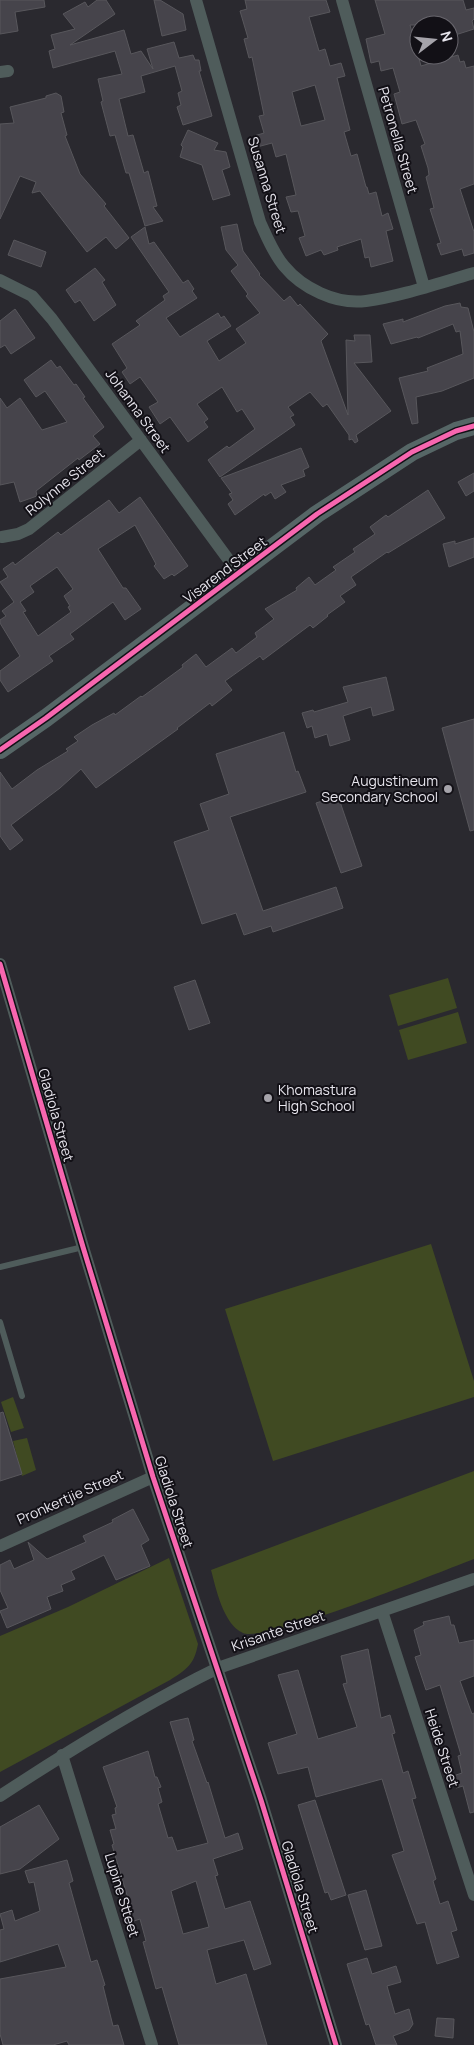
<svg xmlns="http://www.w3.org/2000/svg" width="474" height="2045" font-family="Manrope,sans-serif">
<rect width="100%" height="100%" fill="#2a292f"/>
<path fill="#404a22" d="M448,978L457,1008L398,1026L389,995Z
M458,1012L467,1043L408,1060L399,1030Z
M431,1244L474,1381V1397L273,1461L225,1309Z
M13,1397L24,1428L11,1432L1,1402Z
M27,1438L36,1470L22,1476L13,1441Z
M474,1471V1559C439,1572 267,1643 243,1633C223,1624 216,1588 211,1570Z
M169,1558L198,1644C194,1665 187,1669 170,1680L0,1772V1636L68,1607Z"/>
<path fill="#46444b" stroke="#58575c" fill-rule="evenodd" d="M0,0H44L45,7L15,12L18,31L0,34Z
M97,0H106L115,14L70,45L124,30L131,54L141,51L153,69L147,49L174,42L179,58L193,55L195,60H199L201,71H199L212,116L183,125L177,107L181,105L178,93L182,91L175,66L141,76L145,92L119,99L128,136L133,135L144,173L148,171L157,206L153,207L163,221L145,226L129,173H126L115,135L110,136L101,102L103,101L98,79L122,74L115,51L53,68L49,51L55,49L51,35L75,29L63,14L85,2L88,7Z
M154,0H160L183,14L186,30L162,36Z
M245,0H326L330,12L309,17L319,51L325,49L330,66L341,63L345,76L337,78L350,130L344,132L351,156L357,154L366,187H367L369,194L376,192L382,216L388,213L393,229L386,231L393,261L371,267L369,257L365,258L361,239L337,247L338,250L324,255L321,250L306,256L299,238L305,236L298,211L291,212L286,197L296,195L286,154L276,157L272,143L257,147L254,136L264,133L259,116L264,115L252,57L249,58L244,39L248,38L240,11L247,9ZM315,85L325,120L301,126L292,92Z
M375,0H463L466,10L474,8V19L472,21L474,29L449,37V25H410L421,66L458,55L460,62L464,61L466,68L474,66V184L460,189L474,232V253L464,256L462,249L441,255L437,244L441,243L430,209L434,208L426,177L429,175L428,168L421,146L425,144L416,120L402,124L394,94L400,92L393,68L381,71L379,61L371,63L366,39L385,34Z
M56,93L61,96L64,112L61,113L67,135L65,136L80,174L106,204L104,206L129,238L116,249L106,237L87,252L40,191L32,193L36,182L20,176L0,219V124L14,123L10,107L46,98V96Z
M188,130L218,143L214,150L226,152L230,167L222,170L230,195L213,200L202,165L180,157L183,147L181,145Z
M237,224L243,251L260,274L259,275L284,301L290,296L298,306L300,304L328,334L321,341L348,415L346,340L355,341L354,335H370L372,362L354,363L391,411L356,435L358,441L355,443L352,439L349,440V435L327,404L323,407L310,392L288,407L294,415L290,417L295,425L220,477L208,460L227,446L229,448L255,429L242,409L237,412L222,387L197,404L208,419L204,422L208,427L188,442L170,417L160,424L149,407L158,402L140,377L130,384L122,372L127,368L112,344L140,325L136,321L165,300L163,296L169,292L131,237L145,227L149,244L154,242L183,283L188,280L194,289L192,291L197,298L166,318L180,337L218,313L221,318L224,316L231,326L207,341L219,361L246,343L236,329L260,313L246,296L248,294L231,271L238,265L226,250L221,227Z
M14,240L46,252L41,267L8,255Z
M95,268L105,280L102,282L116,305L94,321L80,300L75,303L66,290Z
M460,303L461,307L468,308L474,332V378L442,391L416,397L418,423L412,424L399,378L428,371L427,368L463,354L460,331L456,332L453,324L418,338L417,337L391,344L383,324L403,319V322L445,306Z
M15,309L35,338L11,354L5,345L0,348V321Z
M51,360L57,368L60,366L74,385L76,384L85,397L83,398L104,427L93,436L100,444L79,460L78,458L36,491L37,496L20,502L14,482L0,485V398L7,408L20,398L42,430L67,422L45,391L36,397L24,380Z
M301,448L309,467L303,470L305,476L281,485L286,492L275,499L271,492L265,496L264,494L235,515L228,504L233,500L229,494L232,493L221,478Z
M474,473V491L466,496L458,482Z
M428,490L445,518L388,553L387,552L351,577L356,585L340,596L345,602L327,615L328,616L313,628L310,625L263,660L260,656L225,681L232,690L212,706L210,703L177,728L178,729L96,788L81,769L60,788L11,825L23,840L10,850L0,836V772L12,789L37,770L68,751L66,749L78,741L74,737L92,725L114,713L115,715L141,696L142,697L183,667L182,665L196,654L206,667L232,648L236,653L257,637L255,633L274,619L265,609L297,590L296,588L309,577L315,585L336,570L333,567L355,552L353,549L375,534L370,527L386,515L388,517Z
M140,497L188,566L174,576L172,574L164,579L154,566L156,564L135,525L98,549L123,588H126L141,609L125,620L113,602L70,634L74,639L49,656L53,661L8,692L0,680V671L20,656L0,623V620L6,616L2,611L14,602L0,582L8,577L3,569L13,562L15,565L58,532L61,535L109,500L119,513ZM57,567L73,589L64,596L70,606L68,607L71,612L38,636L23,612L26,611L20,602L34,592L30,586Z
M474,538V557L449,567L443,544L455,541V544Z
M386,677L394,710L373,716L371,707L343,716L350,740L330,746L327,734L315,738L312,726L307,728L302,713L313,710L314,712L348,702L343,687Z
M474,719V830L470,831L442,728Z
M284,732L296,772L298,771L306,792L230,817L263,911L336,887L343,908L273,932L271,926L244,935L236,913L202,924L174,842L209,830L200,804L229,794L216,754Z
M338,796L362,866L341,873L316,803Z
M195,980L210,1023L189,1030L174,987Z
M3,1412L22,1474L0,1481V1413Z
M133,1509L149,1540L141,1545L150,1566L116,1580L104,1555L71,1571L75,1579L61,1585L63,1591L47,1597L51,1609L7,1628L0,1611L8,1608L0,1590V1565L10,1560L14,1569L34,1560L28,1542L47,1559L86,1542L83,1536L113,1522L112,1520Z
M449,1616L451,1625H454L459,1643L474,1640V1676L460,1681L472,1714L474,1713V1812L470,1813L463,1786L456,1788L453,1776L462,1773L458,1756L461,1755L440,1685L426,1690L415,1657L421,1655L414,1630L424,1625L423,1622Z
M368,1649L381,1718L390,1715L395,1733L392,1734L403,1773L408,1771L416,1798L412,1799L436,1879L433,1881L440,1904L448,1901L457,1930L451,1932L459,1957L437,1964L425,1922L417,1924L392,1855L404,1851L382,1779L316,1797L308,1767L278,1774L268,1743L297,1734L278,1675L298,1670L318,1739L357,1727L343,1684L347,1683L341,1656Z
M188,1718L194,1740L192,1741L207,1783L208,1782L225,1838L238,1833L243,1849L213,1859L218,1875L215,1876L225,1909L250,1901L271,1964L254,1970L244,1940L207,1950L216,1984L246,1974L267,2045H179L162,1987L156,1989L143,1942L146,1941L140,1919L131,1922L127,1906L130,1905L112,1845L114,1844L110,1830L116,1829L112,1815L116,1814L115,1808L117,1807L103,1767L148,1751L155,1777H157L161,1787L158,1788L162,1802L158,1804L168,1838L172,1837L177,1851L208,1843L170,1722ZM196,1881L209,1927L183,1934L171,1891Z
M315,1800L346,1895L331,1900L328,1892L325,1893L298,1805Z
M39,1805L59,1839L20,1869L0,1874V1827Z
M67,1860L73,1881L69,1883L91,1962L97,1960L105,1985L103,1986L113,2026L118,2025L124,2045H69L67,2041L53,2045H3L0,2034V1979L66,1967L58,1944L0,1962V1930L4,1929L0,1914L12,1910L15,1921L40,1911L34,1882L29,1883L25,1871Z
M366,1890L382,1946L365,1950L348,1895Z
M367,1958L372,1974L396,1966L401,1982L387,1986L395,2014L409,2009L413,2024L409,2030L393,2036L397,2045H376L369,2024L366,2025L347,1964Z
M437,2018L454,2019L453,2038L435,2036Z"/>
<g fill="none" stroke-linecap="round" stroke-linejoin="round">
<path stroke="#4f5c5b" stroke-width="6" d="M0,1267L83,1247
M0,1322L22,1396"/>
<path stroke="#4f5c5b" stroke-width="12" d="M196,0L260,222C267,237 273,253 284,266C302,288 336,305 366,301C402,296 439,283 474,273
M342,0L424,287
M0,72L8,71
M0,280L32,296L52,319L239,574
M2,537L18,534L29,529L141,440
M0,964L83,1247L153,1477L261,1800L336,2045
M0,1546L153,1477
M382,1611L474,1895
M62,1755L152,2045
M0,1796C70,1750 142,1705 218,1668L474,1579"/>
<path stroke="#566666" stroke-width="18" d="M0,750L46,718L317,514L412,452L456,431L474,426"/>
<defs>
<path id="cycleway" d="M0,750L46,718L317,514L412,452L456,431L474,426
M0,964L83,1247L153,1477L261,1800L336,2045"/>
</defs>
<use href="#cycleway" stroke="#121016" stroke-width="8"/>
<use href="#cycleway" stroke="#f766af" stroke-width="5"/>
</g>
<g fill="#a5a3aa" stroke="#121016" stroke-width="2">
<circle cx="448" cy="789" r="5"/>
<circle cx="268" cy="1098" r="5"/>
</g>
<g text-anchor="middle" stroke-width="4" stroke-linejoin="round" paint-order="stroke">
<g font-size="14" fill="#e7e5ed" stroke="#121016">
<text transform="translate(398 140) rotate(74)" y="5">Petronella Street</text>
<text transform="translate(267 185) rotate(73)" y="5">Susanna Street</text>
<text transform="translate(138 411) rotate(54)" y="5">Johanna Street</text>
<text transform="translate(65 482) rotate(-39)" y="5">Rolynne Street</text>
<text transform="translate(225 570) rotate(-37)" y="5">Visarend Street</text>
<text transform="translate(56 1115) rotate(74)" y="5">Gladiola Street</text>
<text transform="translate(70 1497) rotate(-24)" y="5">Pronkertjie Street</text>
<text transform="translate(174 1502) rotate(72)" y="5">Gladiola Street</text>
<text transform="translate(278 1631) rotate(-19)" y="5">Krisante Street</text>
<text transform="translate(442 1748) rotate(72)" y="5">Heide Street</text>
<text transform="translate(300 1887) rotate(73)" y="5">Gladiola Street</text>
<text transform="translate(122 1895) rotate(73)" y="5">Lupine Stteet</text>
</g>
<g font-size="14" fill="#e7e5ed" stroke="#121016" text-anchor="end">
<text x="438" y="786">Augustineum<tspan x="438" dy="16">Secondary School</tspan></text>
<text x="278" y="1095" text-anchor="start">Khomastura<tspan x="278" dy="16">High School</tspan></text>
</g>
</g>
<g transform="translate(434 40) rotate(74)"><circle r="24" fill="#121016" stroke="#67656c"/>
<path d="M0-4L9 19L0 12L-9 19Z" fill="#a5a3aa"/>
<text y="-8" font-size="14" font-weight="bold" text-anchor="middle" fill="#e7e5ed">N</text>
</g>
</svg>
